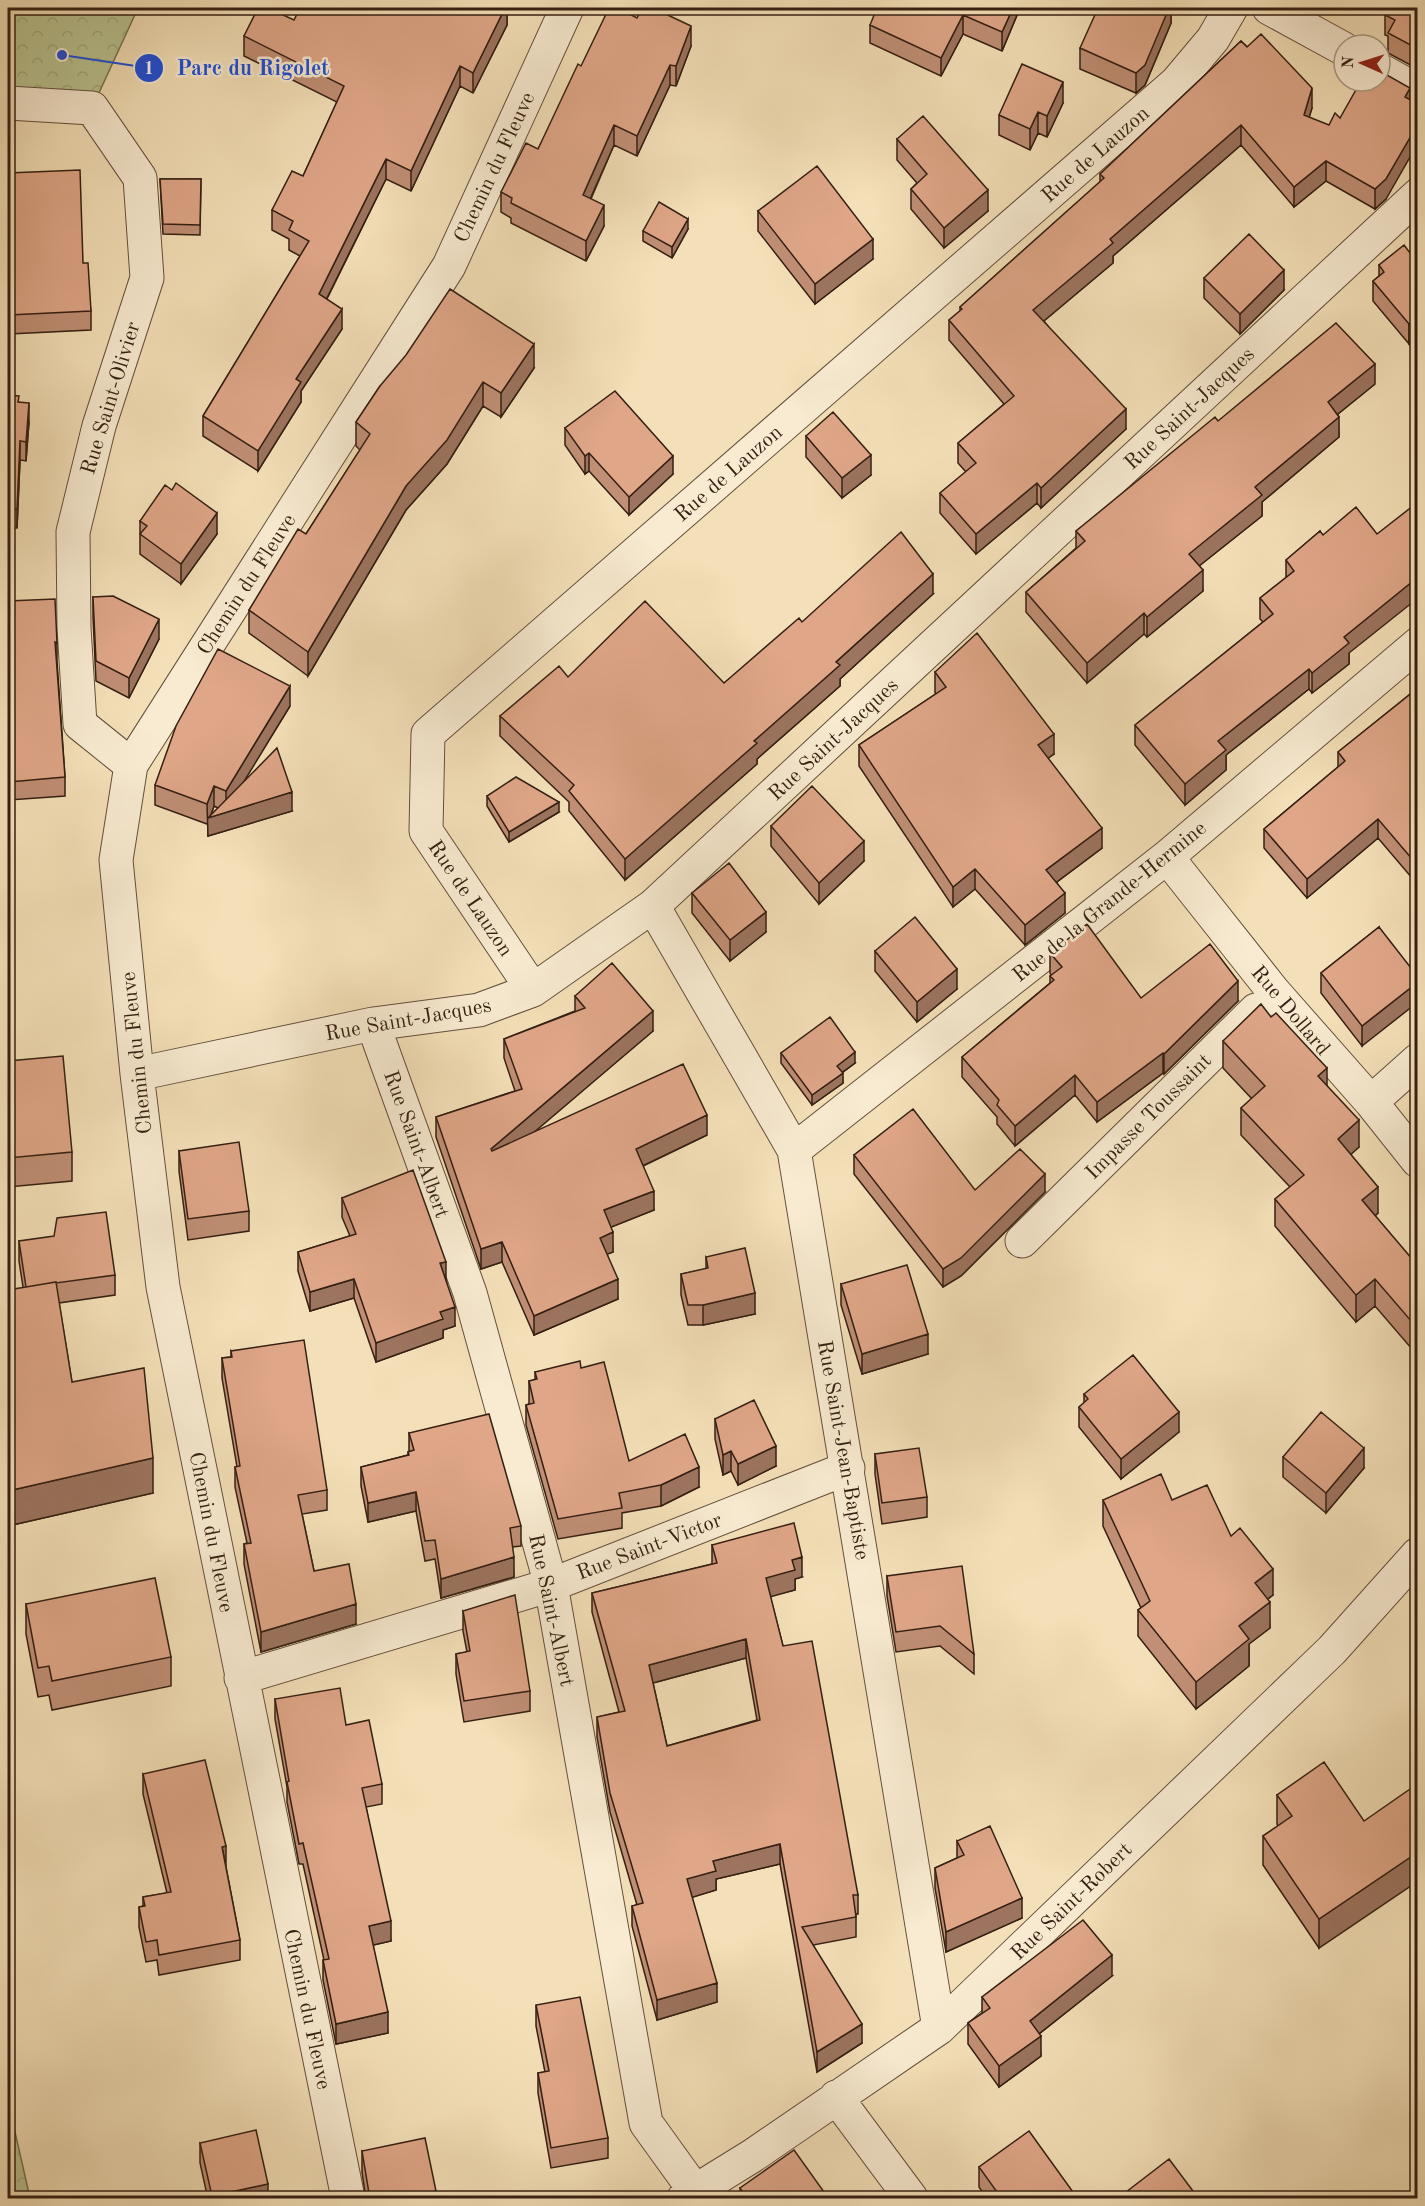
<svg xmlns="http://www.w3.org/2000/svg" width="1425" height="2206" font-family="'Old Standard TT',serif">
<defs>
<pattern id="park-crowns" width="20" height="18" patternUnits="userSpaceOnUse" patternTransform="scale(1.5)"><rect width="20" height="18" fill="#b9c391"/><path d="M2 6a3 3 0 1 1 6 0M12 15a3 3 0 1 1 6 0" fill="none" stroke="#a0a77c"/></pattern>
</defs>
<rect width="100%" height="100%" fill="#f4e0b8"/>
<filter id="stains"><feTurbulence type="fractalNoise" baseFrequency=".00333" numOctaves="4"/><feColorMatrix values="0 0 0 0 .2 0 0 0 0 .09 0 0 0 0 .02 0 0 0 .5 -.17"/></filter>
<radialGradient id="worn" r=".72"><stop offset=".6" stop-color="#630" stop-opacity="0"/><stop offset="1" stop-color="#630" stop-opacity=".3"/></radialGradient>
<path fill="url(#park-crowns)" stroke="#767152" stroke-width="1.5" d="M8,8H138L92,108L8,103Z
M8,2101L30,2198H8Z"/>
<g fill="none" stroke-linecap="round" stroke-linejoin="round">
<defs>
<path id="minor" d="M1269,8L1344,49
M1380,70L1418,91
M8,103L92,108L140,178L147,278L99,426L73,532L74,628L80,724L131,765
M1167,857L1274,992L1371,1102L1418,1161
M653,906L794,1150L939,2028
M533,990L426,831L428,734L1176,83L1213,39L1231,8
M373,1024L470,1293L551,1585L646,2123L700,2198
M137,1074L373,1024L479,1010L533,990L653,906L1418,195
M1371,1102L1418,1060
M794,1150L1167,857L1418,644
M1022,1241L1256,1010
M241,1678L551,1585L848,1468
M836,2097L911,2198
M348,2198L163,1287L137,1074L116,860L131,765L449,266L567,8
M684,2198L752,2156L939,2028L1332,1650L1418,1554"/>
</defs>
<use href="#minor" stroke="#644f3c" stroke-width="35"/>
<use href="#minor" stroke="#f8ebd1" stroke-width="33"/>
</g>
<path fill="#c08f75" stroke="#341f12" stroke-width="1.5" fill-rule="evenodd" d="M507,8V25L473,93L460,86L411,191L386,179L327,299L342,329L301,391V402L258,471L203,436V416L300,256L289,250V239L272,230V210L303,176L337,102L244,56V36L294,20Z
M1020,8L1002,51L963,34L941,76L870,43V25Z
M1171,8V23L1145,85L1136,93L1080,69V48Z
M1325,8H1344L1342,14Z
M1418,8V69L1388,53V36L1385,35V15Z
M1241,41L1312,108L1309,117L1386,199L1375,209L1326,181L1294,207L1241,145L1113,256V263L1044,321L1126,429L1041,508L1037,503L976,554L940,513V493L966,472L958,463V443L1004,404L949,340V320L960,311V307L1100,182V174Z
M691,46L676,86L670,85L637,156L614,145L591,199L604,226L586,261L511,223V218L501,212V192L538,149L581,66Z
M1063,103L1047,137L1038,133L1030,150L999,135V115Z
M897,139L988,211L944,248L911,209V189L917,183L897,160Z
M8,173L83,263L91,311V330L9,334V395L19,402L29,422L26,461L20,460L17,528H10L8,519Z
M160,179H201L200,235L163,234Z
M758,211L873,259L815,304L758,231Z
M688,229L672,258L643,241V231Z
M1410,253L1409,344L1373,301V281L1379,276V265Z
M1204,278L1284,290L1240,334L1204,298Z
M534,368L501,417L483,406L447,464L406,510L308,676L249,633V610L306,534L360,450L356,446V422L380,386Z
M1375,384L1338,414L1339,437L1262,502V516L1199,566L1203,591L1147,637L1144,634L1087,683L1026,612V592L1076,548V531L1218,421Z
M565,428L673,474L629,515L589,471L585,474L565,445Z
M806,436L871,475L842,498L806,457Z
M140,521L217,534L181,584L140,554Z
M1320,531L1349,653V664L1312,693L1309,689L1226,755V770L1185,805L1135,745V725L1263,622L1260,619V598L1286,578V560Z
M933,594L840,679V686L757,759V764L625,880L569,811V802L500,736V716L568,677L724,683L802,622Z
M93,597L159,639L129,698L96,681L93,617Z
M8,601L57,643V661L65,777V796L9,800V797H8Z
M935,672L1054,754L1048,758L1102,848L1057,882L1065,913L1025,945L975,889L953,907L859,766V745L936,694L935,693Z
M1418,679V885L1378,838L1307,898L1264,848V829L1338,767V752L1415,690V681Z
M290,706L243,782L292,811L208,836V822L207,824L155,805V785ZM214,806L218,808L211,815Z
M487,796L559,812L509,842L487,806Z
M771,826L864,861L819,904L771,846Z
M692,893L766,932L730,961L692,913Z
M1379,927L1362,1046L1321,993V973Z
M875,951L957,989L917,1022L875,971Z
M1050,953L1141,998L1238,1001L1164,1074L1163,1073L1097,1122L1075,1095L1015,1146L997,1124V1117L962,1077V1057L1050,983V976L1051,975L1050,973Z
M575,996L653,1031L533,1132L707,1135L643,1166L654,1210L611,1227L613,1252L607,1254L618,1299L534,1335L502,1262L481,1269L436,1137V1117L515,1091L504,1058V1039L575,1011Z
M1271,1017L1327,1086L1359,1147L1351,1154L1378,1213L1375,1216L1418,1266V1356L1375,1306L1356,1322L1275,1226V1199L1290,1187L1241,1135V1108L1252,1099L1223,1068V1041Z
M781,1053L855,1063L842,1073L843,1083L812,1105L781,1063Z
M8,1061L72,1152V1181L8,1187Z
M1418,1085V1111L1415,1107V1087Z
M179,1151L249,1211V1231L188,1240L179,1171Z
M854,1155L975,1190L1045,1192L961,1276L943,1287L854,1174Z
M342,1198L446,1279L455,1326L443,1330V1338L376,1362L354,1298L310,1311L298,1271V1252L350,1236L342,1217Z
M19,1241L115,1275V1295L59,1303L72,1382L153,1493L8,1526L23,1287L19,1261Z
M706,1257L755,1314L703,1325H688L681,1295V1274L706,1269Z
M841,1284L928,1354L862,1374L841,1305Z
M231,1351L327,1490V1510L302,1514L314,1571L356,1624L261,1652L244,1564V1544L247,1543L235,1487V1467H237L222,1378V1358L231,1357Z
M581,1368L629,1461L699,1487L661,1506L622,1513V1528L558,1539L526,1425V1405L529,1404V1381L535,1380V1372Z
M1084,1394L1179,1432L1121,1479L1079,1427V1407L1084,1403Z
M715,1419L776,1466L738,1485L731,1471L723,1475L715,1439Z
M409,1433L521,1526V1546L512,1547L514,1577L441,1598L435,1559L425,1561L416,1511L368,1522L361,1486V1467L408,1455V1452L409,1451Z
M875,1454L927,1497V1517L882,1524L875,1474Z
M1283,1457L1364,1468L1326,1513L1283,1477Z
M1103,1500H1172L1231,1536L1273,1595L1268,1599L1270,1628L1249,1644V1666L1196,1709L1138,1636V1610L1141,1608L1103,1526Z
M712,1545L802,1577L795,1579V1590L770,1596L783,1646L858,1895V1914H856V1937L813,1945L862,2043L817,2072L780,1864L716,1879V1890L692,1897L717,2002L657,2020L632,1926V1906L637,1905L610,1812L597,1737V1717L619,1712L592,1612V1593L712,1564ZM746,1658L757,1720L667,1746L653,1683Z
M887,1576L974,1654V1674L940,1646L896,1652L887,1596Z
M26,1604L171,1657V1686L52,1710L49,1695L38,1697L26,1634Z
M463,1611L530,1691V1711L464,1722L456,1674V1654L467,1652L463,1631Z
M1418,1617V1654L1411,1647V1623Z
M275,1699L346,1725L382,1784V1804L366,1807L391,1941L373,1945L388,2033L336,2044L323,1980V1960H324L303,1864H299L287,1802V1787L275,1719Z
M143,1774L226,1867L240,1940V1960L159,1975L157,1960L146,1962L139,1927V1907L143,1906V1897L167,1893L143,1794Z
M1277,1795L1364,1821L1319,1948L1263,1865V1836L1278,1826L1277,1824Z
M957,1841L1022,1918L946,1952L935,1888V1868L957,1858Z
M1112,1976L1039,2034L1041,2056L999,2087L968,2044V2023L982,2013V1997Z
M536,2005L608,2138V2158L551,2168L538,2093V2073L545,2072L536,2026Z
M200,2143L268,2199H208L200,2163Z
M362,2151L436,2199H366L362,2172Z
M979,2167L1078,2199H987L979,2187Z
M740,2188L829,2199H740Z"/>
<path fill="#9c745f" stroke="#341f12" stroke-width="1.5" d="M505,8H507V25L473,93V73Z
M1013,8H1020L1002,51V32Z
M1169,8H1171V23L1145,85L1136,93V73Z
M963,15V34L941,76V58Z
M691,26V46L676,86V66Z
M670,65V85L637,156V136Z
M460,66V86L411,191V171Z
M1063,82V103L1047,137V116Z
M1312,88V108L1304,135V115Z
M1410,88V108L1405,97Z
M1038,112V133L1030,150V129Z
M1418,124V143L1386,199L1375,209V189Z
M614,125V145L583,215V195Z
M1241,125V145L1113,256V263L1033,330V310L1110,239Z
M386,159V179L319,314V294Z
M1326,161V181L1294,207V187Z
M988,190V211L944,248V228Z
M604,205V226L586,261V241Z
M688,219V229L672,258V247Z
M873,239V259L815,304V284Z
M1284,270V290L1240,334V314Z
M342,309V329L301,391V402L258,471V451L296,379Z
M1418,317V337L1409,344V324Z
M534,344V368L501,417V393Z
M1375,364V384L1328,422V402Z
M483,382V406L447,464L406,510L308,676V652L406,486Z
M29,403V422L26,461V442Z
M1126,409V429L1041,508V488Z
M1339,417V437L1262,502V516L1189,574V554L1255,487Z
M20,441V460L17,528V509Z
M589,453V471L585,474V456Z
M871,455V475L842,498V478Z
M673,456V474L629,515V497Z
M1037,483V503L976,554V534Z
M217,513V534L181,584V564Z
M1203,570V591L1147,637V617Z
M933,574V594L840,679V686L757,759V764L625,880V859L754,741L836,662Z
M1418,577V598L1349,653V664L1312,693V673L1344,637Z
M1144,613V634L1087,683V663Z
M159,619V639L129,698V678Z
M1309,669V689L1226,755V770L1185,805V784L1218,741Z
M290,686V706L226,811V791Z
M1054,734V754L1038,765V745Z
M214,786V806L210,817L292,792V811L208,836L207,804Z
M559,802V812L509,842V832Z
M1378,819V838L1307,898V879Z
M1102,828V848L1046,890V870Z
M864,841V861L819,904V883Z
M975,869V889L953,907V887Z
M1065,893V913L1025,945V925Z
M766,912V932L730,961V940Z
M957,969V989L917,1022V1002Z
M1238,981V1001L1164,1074V1054Z
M1418,982V1002L1362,1046V1026Z
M653,1011V1031L491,1169V1149Z
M855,1052V1063L837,1076V1066Z
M1163,1053V1073L1097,1122V1102Z
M1327,1068V1094L1318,1076Z
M843,1073V1083L812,1105V1095Z
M1075,1075V1095L1015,1146V1126Z
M707,1115V1135L636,1169V1149Z
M1359,1120V1147L1338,1166V1139Z
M1045,1174V1192L961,1276L943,1287V1269Z
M1378,1187V1213L1362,1227V1200Z
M654,1191V1210L604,1230V1210Z
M613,1232V1252L600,1257V1238Z
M502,1242V1262L481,1269V1249Z
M446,1262V1281L440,1263Z
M354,1279V1298L310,1311V1292Z
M618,1279V1299L534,1335V1316Z
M1375,1279V1306L1356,1322V1295Z
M755,1293V1314L703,1325V1305Z
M455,1307V1326L443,1330V1338L376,1362V1343L440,1312Z
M928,1334V1354L862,1374V1354Z
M1179,1412V1432L1121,1479V1459Z
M776,1446V1466L738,1485V1464Z
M1364,1448V1468L1326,1513V1493Z
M731,1451V1471L723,1475V1455Z
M153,1458V1493L8,1526V1491Z
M699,1467V1487L661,1506V1485Z
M416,1492V1511L368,1522V1503Z
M514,1557V1577L441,1598V1579Z
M802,1557V1577L795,1579V1590L766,1598V1578L792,1560Z
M1273,1569V1595L1255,1609V1583Z
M1270,1602V1628L1249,1644V1666L1196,1709V1682L1239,1626Z
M356,1604V1624L261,1652V1632Z
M746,1639V1658L649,1684V1665Z
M780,1844V1864L716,1879V1890L687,1899V1879L713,1861Z
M226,1846V1867L222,1847Z
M1418,1852V1881L1319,1948V1919Z
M1022,1898V1918L946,1952V1932Z
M391,1921V1941L369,1946V1926Z
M1112,1955V1976L1030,2041V2021Z
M717,1983V2002L657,2020V2000Z
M388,2012V2033L336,2044V2024Z
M862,2024V2043L817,2072V2052Z
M1041,2036V2056L999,2087V2066Z
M268,2184V2199H212V2196Z
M436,2191V2199H401Z"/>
<path fill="#dfa688" stroke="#341f12" stroke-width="1.5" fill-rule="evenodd" d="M258,8H268L294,20L300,8H505L473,73L460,66L411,171L386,159L319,294L342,309L296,379L301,382L258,451L203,416L309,241L289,230L293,221L272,210L292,171L303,176L344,86L244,36Z
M609,8H618L637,18L642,8H653L691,26L676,66L670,65L637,136L614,125L583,195L604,205L586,241L511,203L512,198L501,192L526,143L538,149L578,64L581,66Z
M877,8H1013L1002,32L963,15L941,58L870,25Z
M1098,8H1169L1145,65L1136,73L1080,48Z
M1389,8H1418V49L1388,33L1395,20L1385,15Z
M1261,34L1312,88L1304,115L1329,125L1335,113L1340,118L1361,81H1380V71L1410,88L1405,97L1418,104V124L1386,179L1375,189L1326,161L1294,187L1241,125L1110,239L1113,243L1033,310L1126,409L1041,488L1037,483L976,534L940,493L976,463L958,443L1014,396L949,320L962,309L960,307L1104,178L1100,174L1241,41L1247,47Z
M1022,64L1063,82L1047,116L1038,112L1030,129L999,115Z
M923,116L988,190L944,228L911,189L927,174L897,139Z
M817,166L873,239L815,284L758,211Z
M80,170L83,263H88L91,311L9,315L8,395L19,396L18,402L29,403L26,442L20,441L17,509H10L8,500V173Z
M160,179H201L200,225L163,224Z
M659,202L688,219L672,247L643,231Z
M1249,234L1284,270L1240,314L1204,278Z
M1404,245L1410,253L1418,247V317L1409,324L1373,281L1384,272L1379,265Z
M450,289L534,344L501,393L483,382L447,440L406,486L308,652L249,610L298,529L306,534L370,434L356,422L380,386L406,355Z
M1336,323L1375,364L1328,402L1339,417L1255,487L1262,495L1189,554L1203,570L1147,617L1144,613L1087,663L1026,592L1085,541L1076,531L1215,417L1218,421Z
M615,391L673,456L629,497L589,453L585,456L565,428Z
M833,412L871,455L842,478L806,436Z
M176,483L217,513L181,564L140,534L147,526L140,521L165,485L172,490Z
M1418,502V577L1344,637L1349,643L1312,673L1309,669L1218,741L1226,750L1185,784L1135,725L1273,614L1260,598L1294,571L1286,560L1320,531L1323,535L1356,507L1377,534Z
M901,532L933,574L836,662L840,665L754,741L757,743L625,859L569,791L574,785L500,716L559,666L568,677L645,601L724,683L799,618L802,622Z
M113,596L159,619L129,678L96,661L93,597Z
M55,599L57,643L55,642L65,777L9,782V778H8V601Z
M977,633L1054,734L1038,745L1102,828L1046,870L1065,893L1025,925L975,869L953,887L859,745L946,687L935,672Z
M218,649L290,686L226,791L214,786L207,804L155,785L176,726Z
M1418,688V866L1378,819L1307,879L1264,829L1345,761L1338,752Z
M277,748L292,792L208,818Z
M516,777L559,802L509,832L487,796Z
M812,786L864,841L819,883L771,826Z
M729,863L766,912L730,940L692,893Z
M915,917L957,969L917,1002L875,951Z
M1087,924L1141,998L1210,944L1238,981L1164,1054L1163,1053L1097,1102L1075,1075L1015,1126L997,1105L999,1100L962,1057L1054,980L1050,976L1062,967L1050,953Z
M1379,927L1418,977V982L1362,1026L1321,973Z
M612,963L653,1011L491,1149L492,1151L683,1064L707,1115L636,1149L654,1191L604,1210L613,1232L600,1238L618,1279L534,1316L502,1242L481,1249L436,1117L522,1089L504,1039L585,1008L575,996Z
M1261,1004L1271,1017L1276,1013L1327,1068L1318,1076L1359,1120L1338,1139L1378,1187L1362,1200L1418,1266V1329L1375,1279L1356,1295L1275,1199L1304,1175L1241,1108L1265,1086L1223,1041Z
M830,1017L855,1052L837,1066L843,1073L812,1095L781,1053Z
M63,1056L72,1152L8,1158V1061Z
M913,1109L975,1190L1020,1149L1045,1174L961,1258L943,1269L854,1155Z
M239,1142L249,1211L188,1219L179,1151Z
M413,1170L446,1262L440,1263L455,1307L440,1312L443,1319L376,1343L354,1279L310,1292L298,1252L356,1234L342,1198Z
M106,1212L115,1275L56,1283V1282L26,1287L19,1241L54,1236L57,1218Z
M745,1248L755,1293L703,1305H688L681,1274L708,1268L706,1257Z
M907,1265L928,1334L862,1354L841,1284Z
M56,1282L72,1382L144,1368L153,1458L8,1491V1290Z
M304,1340L327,1490L298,1495L314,1571L349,1564L356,1604L261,1632L244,1544L251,1543L235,1467L240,1466L222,1358L232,1357L231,1351Z
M1133,1355L1179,1412L1121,1459L1079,1407L1088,1399L1084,1394Z
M580,1361L581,1368L604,1362L629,1461L685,1434L699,1467L661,1485L619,1493L622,1508L558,1519L526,1405L534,1403L529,1381L537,1379L535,1372Z
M754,1400L776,1446L738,1464L731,1451L723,1455L715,1419Z
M1321,1412L1364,1448L1326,1493L1283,1457Z
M489,1414L521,1526L510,1528L514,1557L441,1579L435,1540L425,1541L416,1492L368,1503L361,1467L409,1455L408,1452L414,1450L409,1433Z
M919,1448L927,1497L882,1503L875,1454Z
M1161,1474L1172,1500L1207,1485L1231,1536L1240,1528L1273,1569L1255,1583L1270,1602L1239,1626L1249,1639L1196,1682L1138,1610L1150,1601L1103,1500Z
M794,1523L802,1557L792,1560L795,1570L766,1578L783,1646L812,1641L858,1895H853L856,1917L802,1927L862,2024L817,2052L780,1844L713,1861L716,1871L687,1879L717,1983L657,2000L632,1906L643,1903L610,1793L597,1717L625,1711L592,1593L717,1563L712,1545ZM746,1639L760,1720L667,1746L649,1665Z
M962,1566L974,1654L940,1626L896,1632L887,1576Z
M155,1578L171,1657L52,1681L49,1666L38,1668L26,1604Z
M515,1595L530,1691L464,1701L456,1654L470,1651L463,1611Z
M1418,1617V1629L1411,1623Z
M340,1688L346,1725L369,1720L382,1784L362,1788L391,1921L369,1926L388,2012L336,2024L323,1960L329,1959L303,1843L299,1844L287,1782L289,1781L275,1699Z
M205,1760L226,1846L222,1847L240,1940L159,1955L157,1940L146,1942L139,1907L145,1906L143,1897L171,1892L143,1774Z
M1324,1762L1364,1821L1413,1787L1418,1793V1852L1319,1919L1263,1836L1292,1816L1277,1795Z
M990,1826L1022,1898L946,1932L935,1868L964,1855L957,1841Z
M1083,1920L1112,1955L1030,2021L1041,2036L999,2066L968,2023L990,2008L982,1997Z
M580,1997L608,2138L551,2148L538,2073L549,2071L536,2005Z
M256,2130L268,2184L212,2196L200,2143Z
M1029,2131L1078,2199H1002L979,2167Z
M425,2138L436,2191L401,2199H370L362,2151Z
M794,2150L829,2199H747L740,2188Z
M1169,2159L1199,2199H1117Z"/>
<g text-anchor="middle" stroke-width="5" stroke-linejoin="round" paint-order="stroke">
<g font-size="21" fill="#341f12" stroke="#f8ebd1">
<text transform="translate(1095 154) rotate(-41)" y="7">Rue de Lauzon</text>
<text transform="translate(494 167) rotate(-65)" y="7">Chemin du Fleuve</text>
<text transform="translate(110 398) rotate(-73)" y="7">Rue Saint-Olivier</text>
<text transform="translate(1189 408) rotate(-43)" y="7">Rue Saint-Jacques</text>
<text transform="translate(728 473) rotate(-41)" y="7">Rue de Lauzon</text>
<text transform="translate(246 584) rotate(-57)" y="7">Chemin du Fleuve</text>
<text transform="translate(833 739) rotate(-43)" y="7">Rue Saint-Jacques</text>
<text transform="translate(471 898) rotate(56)" y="7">Rue de Lauzon</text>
<text transform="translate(1109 901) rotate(-39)" y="7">Rue de la Grande-Hermine</text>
<text transform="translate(1291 1010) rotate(50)" y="7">Rue Dollard</text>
<text transform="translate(408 1019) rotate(-10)" y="7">Rue Saint-Jacques</text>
<text transform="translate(136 1053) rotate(-96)" y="7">Chemin du Fleuve</text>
<text transform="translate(1148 1116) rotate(-45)" y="7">Impasse Toussaint</text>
<text transform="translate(417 1144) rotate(70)" y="7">Rue Saint-Albert</text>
<text transform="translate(844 1450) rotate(80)" y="7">Rue Saint-Jean-Baptiste</text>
<text transform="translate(212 1532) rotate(79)" y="7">Chemin du Fleuve</text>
<text transform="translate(649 1546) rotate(-21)" y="7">Rue Saint-Victor</text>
<text transform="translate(552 1610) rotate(78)" y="7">Rue Saint-Albert</text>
<text transform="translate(1071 1901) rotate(-44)" y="7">Rue Saint-Robert</text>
<text transform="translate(308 2009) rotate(78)" y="7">Chemin du Fleuve</text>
</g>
</g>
<path fill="none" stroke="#1d4ed8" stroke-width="2" d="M62 55L149 68"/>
<g fill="#1d4ed8" stroke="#f8ebd1" stroke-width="2">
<circle cx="62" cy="55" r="6"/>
<circle cx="149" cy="68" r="15"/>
</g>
<g font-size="18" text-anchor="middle" font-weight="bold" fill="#fff">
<text x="149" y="74">1</text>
</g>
<g font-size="22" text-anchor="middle" font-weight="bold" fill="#1d4ed8" stroke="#f8ebd1" stroke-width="5" stroke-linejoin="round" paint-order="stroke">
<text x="253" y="75">Parc du Rigolet</text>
</g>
<rect width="1425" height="2206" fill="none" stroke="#f4e0b8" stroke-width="30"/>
<rect x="9" y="9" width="1407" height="2188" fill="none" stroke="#341f12" stroke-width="3"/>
<rect x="15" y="15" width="1395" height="2176" fill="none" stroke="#341f12" stroke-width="1.5"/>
<g transform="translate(1362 63) rotate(273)"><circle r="28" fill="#f8ebd1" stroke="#aa9985" stroke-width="1.5"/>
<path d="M0-4.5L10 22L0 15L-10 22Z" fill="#8f2418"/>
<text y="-9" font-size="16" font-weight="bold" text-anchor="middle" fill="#341f12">N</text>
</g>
<rect width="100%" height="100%" filter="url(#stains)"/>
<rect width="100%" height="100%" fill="url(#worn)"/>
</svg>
